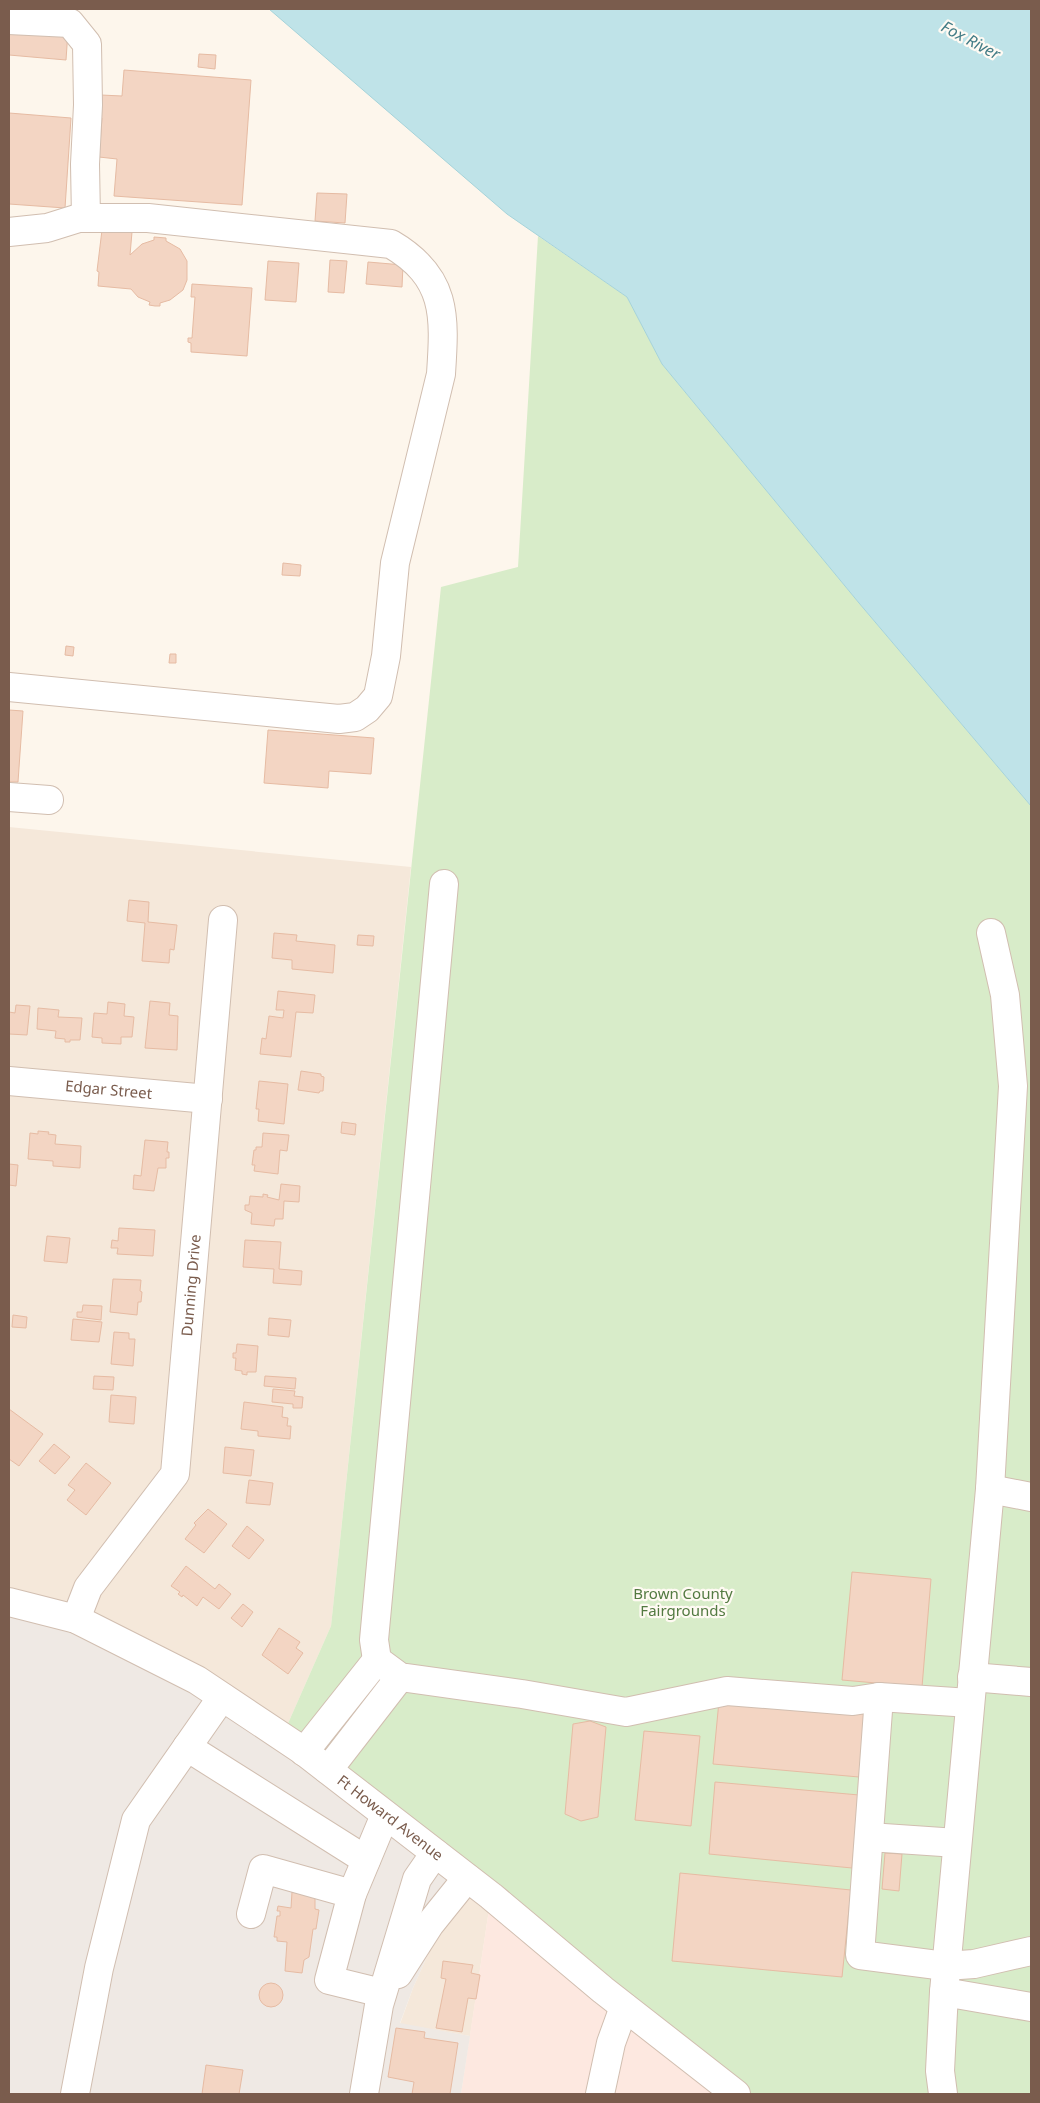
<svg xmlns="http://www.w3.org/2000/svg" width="1040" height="2103" font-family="'Noto Sans',sans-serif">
<rect width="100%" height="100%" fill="#fdf6ec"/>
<path fill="#f5e8da" d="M9,827L411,867L331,1626L282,1737L9,1602Z
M463,1875L491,1896L470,2036L400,2024L413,1988Z"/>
<path fill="#fde8e0" d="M491,1896L736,2094H461Z"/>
<path fill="#efe9e4" d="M9,1602L197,1680L463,1875L413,1988L400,2023L470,2036L461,2094H9Z"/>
<path fill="#d8ecc9" d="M538,236L627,297L662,364L859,603L1031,806V2094H736L282,1737L331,1626L441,587L518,567Z"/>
<path fill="#bfe3e8" stroke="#a5d3da" d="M269,9H1031V806L859,603L662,364L627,297L507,214Z"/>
<path fill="#f3d5c3" stroke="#e6bba3" d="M9,27L68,31L66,60L9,55Z
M199,54L216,55L215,69L198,67Z
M124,70L251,80L242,205L114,196L117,159L99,157L102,118H99L101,95L122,96Z
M9,113L71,118L65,208L9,204Z
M317,193L347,194L345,223L315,221Z
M102,230L132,232L130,255L142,244L154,240V237L166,238V241L180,249L187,261V280L183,290L170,300L160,303V306H155L149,305L150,302L138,297L131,289L98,286L99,272L97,271Z
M330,260L347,261L344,293L328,292Z
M268,261L299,263L296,302L265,300Z
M368,262L403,265L402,287L366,284Z
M192,284L252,288L247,356L191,352V343L188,342V338H192L195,297H191Z
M283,563L301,565L300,576L282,575Z
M66,646L74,647L73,656L65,655Z
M170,654H176V663H169Z
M9,710L23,711L18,782H9Z
M268,730L374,738L371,774L329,771L328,788L264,783Z
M129,900L149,902L148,922L177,925L174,950L170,949L169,963L142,961L145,923L127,921Z
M274,933L297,935L296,941L335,945L333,973L292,969V960L272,958Z
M358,935L374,936L373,946L357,945Z
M278,991L315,995L313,1013L296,1012L291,1057L260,1054L262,1038L266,1039L269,1016L283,1018L284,1010H276Z
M150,1001L170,1003L169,1015L178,1016L177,1050L145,1048Z
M108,1002L125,1004L124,1016L134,1017L132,1037H121V1044L102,1043V1038L92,1037L94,1013L107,1014Z
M16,1005L30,1006L27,1035L9,1034V1012L15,1013Z
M38,1008L59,1010L58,1017L82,1018L80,1040H70V1042H65V1039L55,1038L56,1031L37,1029Z
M301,1071L321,1074V1076L324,1077L323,1091H320L319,1093L298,1090Z
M259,1081L288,1084L284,1124L258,1121L259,1109H256Z
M342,1122L356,1124L355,1135L341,1133Z
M38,1131L49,1132L48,1134L56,1135L55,1144L81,1146L80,1168L53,1166V1161L28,1159L30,1133L38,1134Z
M263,1133L289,1135L287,1151L280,1150L278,1174L254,1171L255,1165H252L254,1150H256V1147H262Z
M145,1140L168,1142L167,1152H169V1158H166V1168H158L154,1191L133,1189L134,1175L141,1176Z
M9,1164L18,1165L16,1186L9,1185Z
M281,1184L300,1186L299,1202L284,1201L283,1219H275L274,1226L251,1224L252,1213L245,1210V1205H249L250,1196L263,1197V1194L268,1195L267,1197L279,1200Z
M119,1228L155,1230L153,1256L117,1254L118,1248H111L112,1240L118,1241Z
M47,1236L70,1238L67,1263L44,1261Z
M245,1240L281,1242L279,1269L302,1271L301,1285L273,1283L274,1269L243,1267Z
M113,1279L141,1280L140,1291L142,1292L141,1302H138L137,1315L110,1312Z
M83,1305L102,1306L101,1320L77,1317V1312H82Z
M13,1315L27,1317L26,1328L12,1327Z
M269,1318L291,1320L289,1337L268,1335Z
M73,1319L102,1322L99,1342L71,1340Z
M114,1332L129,1333V1339H135L133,1366L111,1364Z
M237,1344L258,1346L256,1372H247V1375L242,1374V1371L235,1370L236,1358H233V1353H236Z
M94,1376L114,1377L113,1390L93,1389Z
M265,1376L296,1378L295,1389L264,1386Z
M273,1389L295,1391L294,1396L303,1397L302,1408H293V1404L272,1402Z
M111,1395L136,1397L134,1424L109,1422Z
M244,1402L283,1407L282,1417L288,1418L287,1426H291L290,1439L258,1436V1431L241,1429Z
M9,1409L43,1434L19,1466L9,1459Z
M54,1444L70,1457L55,1474L39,1461Z
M225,1447L254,1450L251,1476L223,1473Z
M86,1463L111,1483L86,1515L67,1500L75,1490L68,1485Z
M249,1480L273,1483L270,1505L246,1503Z
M208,1509L227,1524L204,1553L185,1539L196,1525L194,1523Z
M247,1526L264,1540L249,1559L232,1546Z
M186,1566L215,1589L219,1584L231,1594L219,1609L203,1597L197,1606L183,1595L182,1597L178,1594L180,1592L171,1586Z
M852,1572L931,1579L922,1687L842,1680Z
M243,1604L253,1612L242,1627L231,1618Z
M279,1628L300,1642L296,1648L303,1653L288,1674L262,1655Z
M719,1701L865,1714L859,1777L713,1764Z
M590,1721L606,1727L598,1817L581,1821L565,1814L573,1724Z
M644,1731L700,1736L691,1826L635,1820Z
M715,1782L859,1795L852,1868L709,1854Z
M885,1853L902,1854L899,1891L882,1889Z
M680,1873L851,1890L842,1977L672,1961Z
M292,1892L315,1895V1909L319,1910L316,1929H313L309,1957L304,1960L302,1973L285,1971L287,1942L277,1941V1937H274L277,1916H280V1911H277L278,1906L291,1908Z
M443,1961L473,1965L471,1973L480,1975L476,1999L468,1998L462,2032L436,2028L446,1979L441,1978Z
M259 1995a12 12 0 1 1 24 0a12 12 0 1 1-24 0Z
M396,2028L425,2032L424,2038L458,2043L450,2094H412L414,2082L388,2077Z
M206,2065L243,2070L239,2094H202Z"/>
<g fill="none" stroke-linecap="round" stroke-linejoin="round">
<defs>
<g id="minor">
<path d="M9,20L70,23L87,44L88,105L85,164L86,218"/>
<path d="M9,232L47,228L79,218H148L391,244C447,277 445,315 441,374L395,563L386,656L378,696L367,709L355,717L339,719L9,687"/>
<path d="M9,797L49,800"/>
<path d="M444,884L374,1640L377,1660L400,1677L522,1694L626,1712L727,1691L853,1701L879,1697L970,1703"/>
<path id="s1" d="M9,1081L208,1099"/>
<path d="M990,1489L1031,1497"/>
<path id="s2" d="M9,1602L76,1619L197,1680L302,1750L491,1896L603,1990L736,2094"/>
<path id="s3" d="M76,1619L88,1588L175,1474L223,920"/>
<path d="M972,1677L1031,1682"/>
<path d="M879,1697L860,1955L945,1966L974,1964L1031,1951"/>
<path d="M187,1747L366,1860"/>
<path d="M304,1752L377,1660"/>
<path d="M328,1770L400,1677"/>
<path d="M869,1837L957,1843"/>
<path d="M251,1914L263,1869L352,1894"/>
<path d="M398,1974L430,1924L467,1878"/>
<path d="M944,1992L990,1489L1013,1086L1005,995L991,933"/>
<path d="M382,1993L329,1980L352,1894L385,1815"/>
<path d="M75,2094L99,1968L136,1820L222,1697"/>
<path d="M364,2094L379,2005L417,1879L435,1853"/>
<path d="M600,2094L611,2043L624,2007"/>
<path d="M943,2094L940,2071L944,1992L1031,2007"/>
</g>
</defs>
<use href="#minor" stroke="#d1beb0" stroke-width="30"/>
<use href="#minor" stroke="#fff" stroke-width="28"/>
</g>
<g text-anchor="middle" stroke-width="4.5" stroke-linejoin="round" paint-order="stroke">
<g font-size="15" fill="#7a5c4d" stroke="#fffaf3">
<text dy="5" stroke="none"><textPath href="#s1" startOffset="100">Edgar Street</textPath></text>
<text dy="5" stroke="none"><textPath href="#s3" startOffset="366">Dunning Drive</textPath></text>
<text dy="5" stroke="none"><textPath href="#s2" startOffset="442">Ft Howard Avenue</textPath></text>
</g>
<g font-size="15" fill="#537a41" stroke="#fffaf3">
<text x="683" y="1599">Brown County<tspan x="683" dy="17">Fairgrounds</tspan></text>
</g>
<g font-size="16" font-style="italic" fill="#437c86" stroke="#fffaf3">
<text transform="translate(971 40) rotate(28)" y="6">Fox River</text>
</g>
</g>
<rect width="1040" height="2103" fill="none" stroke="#7a5c4d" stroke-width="20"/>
</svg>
